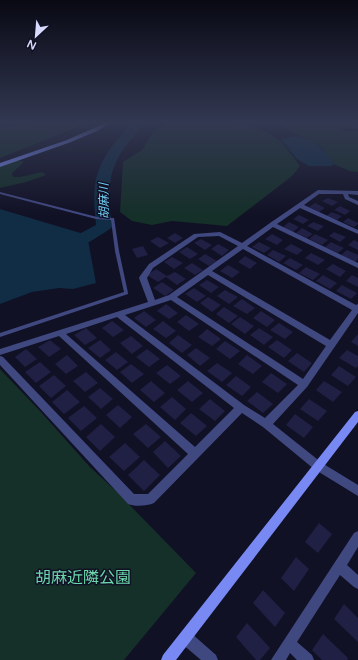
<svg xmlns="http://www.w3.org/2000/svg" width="358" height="660" font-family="'Varela Round','Noto Sans JP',sans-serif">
<rect width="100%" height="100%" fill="#111125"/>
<path fill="#152f29" d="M30,123H88L0,158V127L23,125Z
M170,123C205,123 246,117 276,138C284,143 294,158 300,166L292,176L227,226L172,221L152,225L132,221L120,212L123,162L142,150L153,132Z
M276,123H358V129L341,127L343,131H358V172L350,171L333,164L322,147Z
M18,160L24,162L12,173L13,177H20L42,172L46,175L26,182L0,188V167Z
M0,369L40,411L90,467L116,491L196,573L124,660H0Z"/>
<path fill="#112c45" d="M297,136C315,141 325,148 333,164L332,166H309L297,159L281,139Z
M0,209L87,235L96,283L73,289L59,288L32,292L0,304Z"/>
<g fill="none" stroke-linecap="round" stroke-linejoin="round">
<path fill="#112c45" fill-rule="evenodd" d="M133,123H145C139,131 131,138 125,147C105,174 109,196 112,227C110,230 78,249 74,250C70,251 68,251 64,250L62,246L64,242L96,225C95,212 93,198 95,185C98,161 116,139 133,123Z"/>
</g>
<path fill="#201f44" d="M328,198L338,202L332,206L322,201Z
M315,203L325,208L319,212L309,207Z
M340,206L350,211L345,215L334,210Z
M332,212L342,216L337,220L326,216Z
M299,215L309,220L303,224L293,219Z
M348,218L358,223V224L354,227L343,222Z
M289,222L299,227L293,232L283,227Z
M313,222L324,226L318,231L307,226Z
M302,228L313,234L307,238L296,233Z
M334,232L346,237L340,242L329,236Z
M175,233L183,238L175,243L167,238Z
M272,234L283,240L277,245L265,239Z
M315,234L328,240L322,245L309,239Z
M158,237L169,243L160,248L150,241Z
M201,239L212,245L205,250L194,243Z
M354,240L358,242V250L348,245Z
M259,242L271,248L264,253L252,247Z
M331,242L344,248L338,253L325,247Z
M218,244L229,250L222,256L211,249Z
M291,244L303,250L297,255L284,249Z
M143,246L148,255L137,258L132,249Z
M187,247L198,254L190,259L179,252Z
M273,250L286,256L279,262L267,255Z
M347,250L358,255V259L355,262L341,255Z
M311,253L325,260L318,265L305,258Z
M205,254L217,261L209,266L198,259Z
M245,256L257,263L250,269L238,262Z
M172,257L183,263L174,269L164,262Z
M290,258L303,265L296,270L283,263Z
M192,263L203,270L195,275L184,268Z
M333,264L346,271L340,277L326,269Z
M228,265L240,272L232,278L220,271Z
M306,267L320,274L313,280L299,273Z
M156,269L167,276L175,272L186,279L177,285L166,277L158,282L147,275Z
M323,275L337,283L330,289L316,281Z
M352,275L358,278V287L346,281Z
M207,280L219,287L211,293L199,285Z
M162,282L174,290L165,296L153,288Z
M342,285L357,293L351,299L336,291Z
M194,288L206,296L197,302L185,294Z
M225,290L238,297L229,304L217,296Z
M208,297L221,305L212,312L200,303Z
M242,299L255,308L247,314L233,306Z
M166,304L178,313L169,319L157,311Z
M224,307L238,316L229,323L216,314Z
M144,311L156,320L146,327L134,318Z
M261,311L275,320L267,327L253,318Z
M186,315L199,324L189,331L177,322Z
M240,317L254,326L245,334L231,324Z
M112,321L124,330L113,337L102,328Z
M163,321L176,331L166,338L153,329Z
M279,323L293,332L285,339L270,330Z
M86,328L97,338L85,345L74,335Z
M259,328L273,337L264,345L250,335Z
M207,329L221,339L212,346L198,337Z
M358,334V346L351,342Z
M178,335L192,345L182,353L169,343Z
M131,336L143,346L132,354L120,343Z
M50,340L61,349L49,357L38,347Z
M100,340L111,350L100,358L88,348Z
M277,340L292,350L284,358L268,347Z
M225,341L240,351L230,359L216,349Z
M196,348L210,358L200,366L187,355Z
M26,349L37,359L25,367L15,357Z
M147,349L160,359L149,367L136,357Z
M347,350L358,356V366L356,368L339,358Z
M116,352L128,362L117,370L105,360Z
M297,353L312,363L304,372L288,361Z
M67,355L78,366L66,374L55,364Z
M247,355L262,366L253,374L238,364Z
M40,362L51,372L36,383L25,372Z
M217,363L232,373L222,382L207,371Z
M131,364L144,374L132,383L120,372Z
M167,365L181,376L170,384L156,373Z
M339,366L356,377L348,386L331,375Z
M86,372L98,383L85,392L73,381Z
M271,373L287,384L278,393L262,382Z
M54,375L66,386L51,398L39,386Z
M236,376L251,387L242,396L226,385Z
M151,381L165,393L154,402L140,390Z
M188,381L203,393L192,402L177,390Z
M324,381L342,392L333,402L316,390Z
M100,388L113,399L101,409L88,397Z
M67,390L80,402L64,414L52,402Z
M257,392L273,404L263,413L247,401Z
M172,397L186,409L175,420L160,407Z
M210,399L225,411L215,421L199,409Z
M309,399L327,411L318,421L300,409Z
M118,405L132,417L120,428L106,415Z
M84,406L97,418L81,431L68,418Z
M191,413L207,426L196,436L180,423Z
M295,414L313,427L304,438L286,425Z
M101,424L115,437L100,451L86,437Z
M146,424L161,437L148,448L133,434Z
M165,441L181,456L168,468L153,452Z
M125,443L140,457L124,471L109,457Z
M144,460L160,475L144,491L128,475Z
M319,523L332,534L318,553L305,542Z
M296,557L309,569L294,591L281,578Z
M263,590L285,613L275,627L253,603Z
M344,604L358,618V642L334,619Z
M247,623L270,648L260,660H256L236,637Z
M323,634L348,658L347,660H322L312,650Z"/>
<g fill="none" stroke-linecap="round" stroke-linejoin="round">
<path fill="#404880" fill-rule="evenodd" d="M0,192L97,217L114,218L119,251L128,293V294L0,337V333L124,292L115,251L111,220L96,219L0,194Z"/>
<path fill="#404880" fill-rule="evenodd" d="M318,190L358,191V195L348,194L349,197L358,201V205L345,199L343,194H319L304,205L358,230V234L300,208L277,224L358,263V268L273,227L247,246L356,305L358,304V313L307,387L273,424L322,463L358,485V496L314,469L263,427L242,413L154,503C147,506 135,507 128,504L0,365V356L3,357L134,494H148L188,454L59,336L0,355V349L148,302L139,278L140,276L149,264L194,234L220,232L242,243L270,223ZM219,236L238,246L169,295L155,300L147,278L153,268L198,237ZM243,249L352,310L330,340L212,271ZM208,275L326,346L303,379L177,297ZM171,300L298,385L265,418L244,405L125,315ZM117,317L234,408L195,447L66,334Z
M358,531V547L347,565L358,575V589L354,587L340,575L297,642L312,655L314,660H297L290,653L286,660H271L354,533Z
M186,631L191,633L216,655L218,660H201L181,643L179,638L181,633Z"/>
<path fill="#7889f4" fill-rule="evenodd" d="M105,123H110L97,131L71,142L0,167V163L67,140Z
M358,411V422L176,660H161L163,655L355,412Z"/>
</g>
<linearGradient id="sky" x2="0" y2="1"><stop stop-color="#090914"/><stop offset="0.57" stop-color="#323851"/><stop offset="1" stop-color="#323851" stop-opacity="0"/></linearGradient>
<rect width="358" height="215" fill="url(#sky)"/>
<g text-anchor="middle" stroke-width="3" stroke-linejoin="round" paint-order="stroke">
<g font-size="12" font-style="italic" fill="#6fcbf3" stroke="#111125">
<text transform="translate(104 201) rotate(-91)" y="4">胡麻川</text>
</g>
<g font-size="16" fill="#6ad6aa" stroke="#111125">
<text x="83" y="583">胡麻近隣公園</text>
</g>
</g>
<g transform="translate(36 36) rotate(206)" stroke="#111125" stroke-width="3" paint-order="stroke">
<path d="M0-3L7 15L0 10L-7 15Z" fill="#d8dafc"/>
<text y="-6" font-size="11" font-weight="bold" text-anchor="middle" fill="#d8dafc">N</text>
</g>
</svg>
